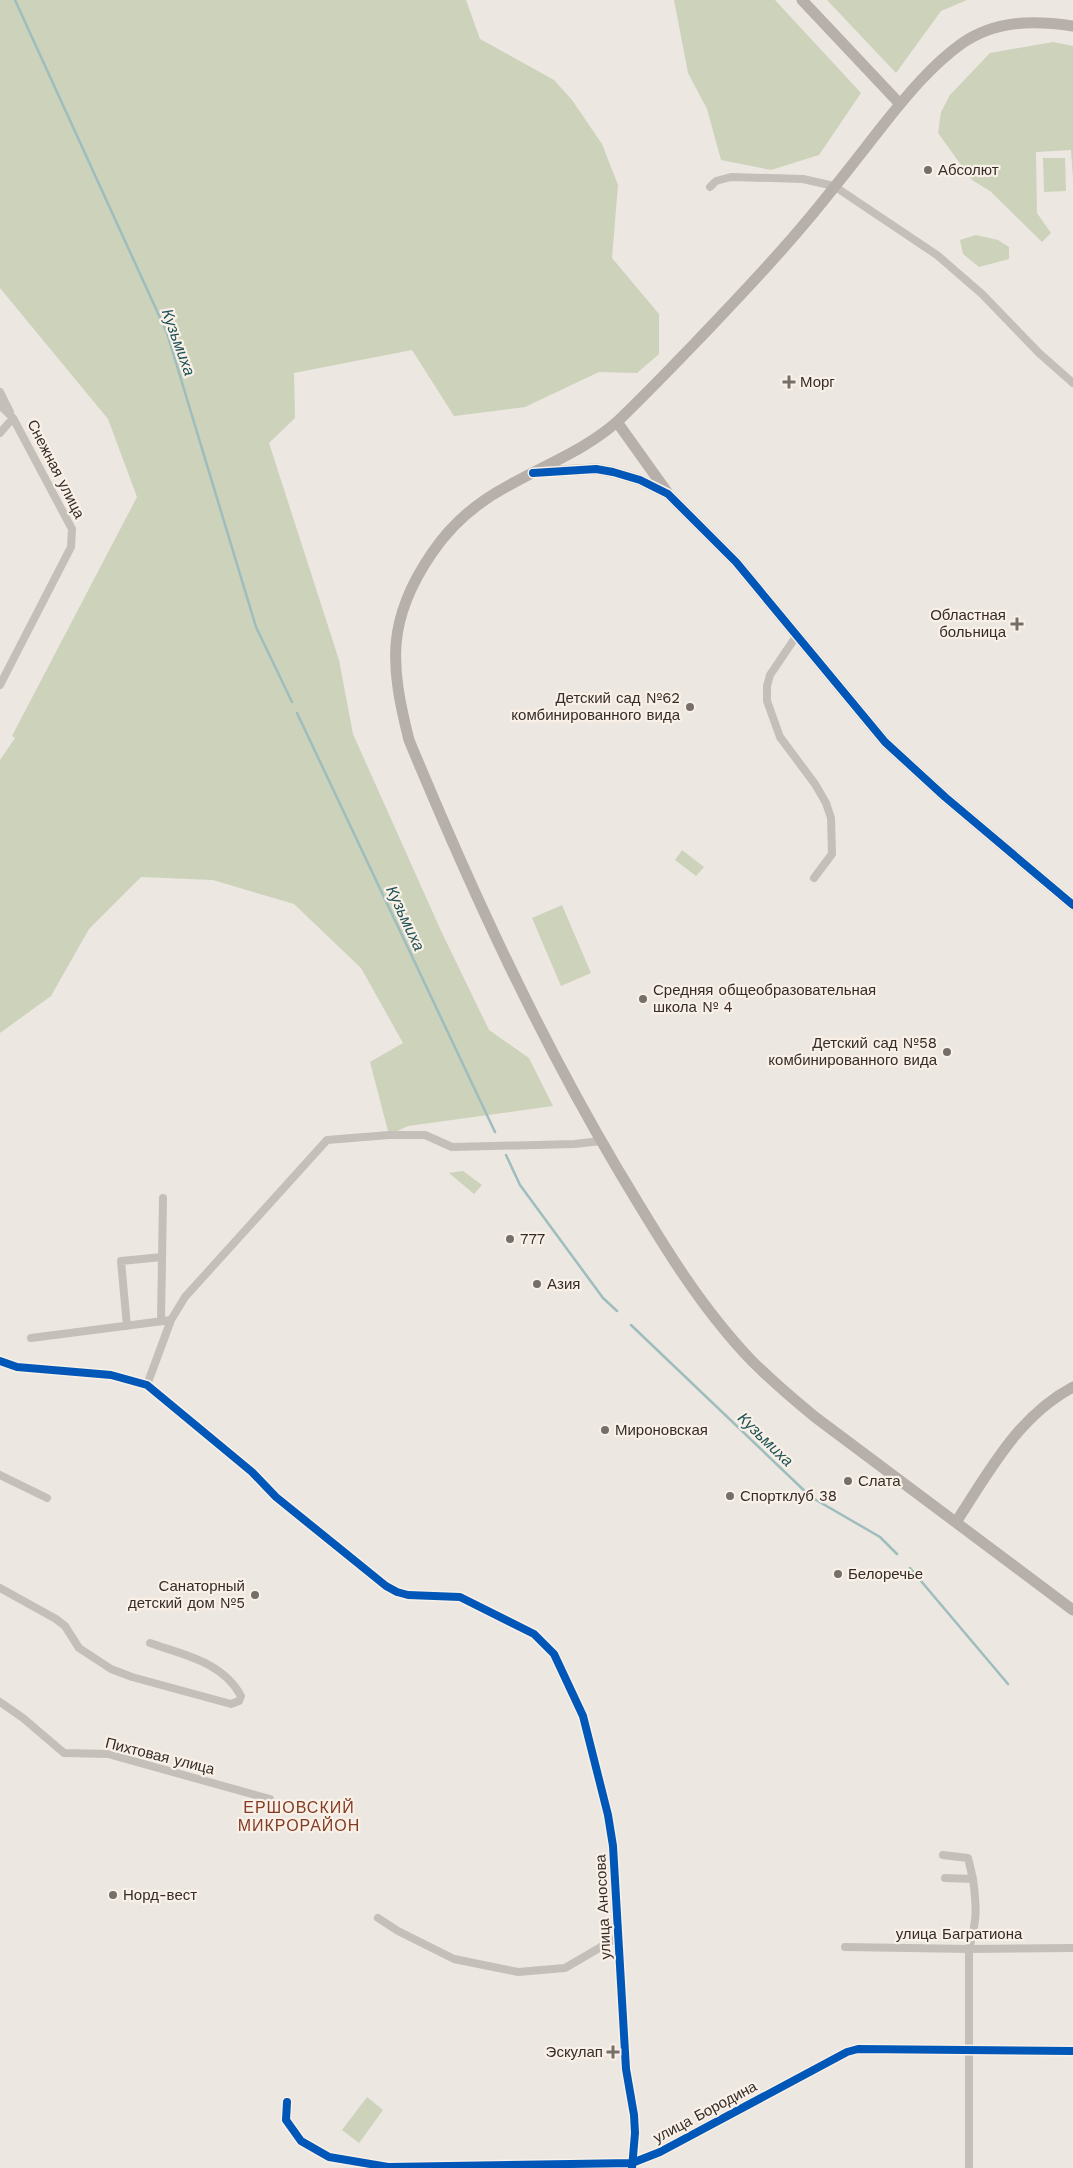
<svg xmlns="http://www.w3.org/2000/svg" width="1073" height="2168" font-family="'Work Sans',sans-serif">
<rect width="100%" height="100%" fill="#ece7e1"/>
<path fill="#cdd2bb" d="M0,0H466L480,39L554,80L572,100L602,144L618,185L612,258L659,314V354L637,373L599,372L525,407L454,416L412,350L294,373L295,418L269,443L339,660L353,734L442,933L489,1030L529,1058L553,1106L408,1126L389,1135L370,1062L403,1043L361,968L294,904L213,880L141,877L89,929L51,996L0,1033V760L15,738L12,736L137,497L108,419L0,288Z
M674,0H775L861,93L819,155L771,170L721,160L707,109L688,73Z
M827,0H967L941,11L896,73Z
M1053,42L1073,46V180L1071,150L1036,152L1037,213L1051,233L1042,242L990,191L972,180L938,133L941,112L950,95L990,53Z
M1043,158H1065L1066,191L1044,192Z
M976,235L998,240L1009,247V259L979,267L963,254L960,240Z
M682,850L704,867L696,876L675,860Z
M562,905L591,973L561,986L532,918Z
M463,1171L482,1185L474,1194L449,1173Z
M367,2097L383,2110L359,2143L342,2130Z"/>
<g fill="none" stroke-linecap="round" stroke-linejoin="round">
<path stroke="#9ebdbd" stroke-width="2.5" d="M15,0L167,333L256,627L292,702
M297,713L495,1132
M506,1155L520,1185L603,1298L617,1311
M631,1325L811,1497L880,1537L897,1554
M910,1568L1008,1684"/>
<path stroke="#c5bfba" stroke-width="8" d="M710,187L716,181L731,177L803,179L834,186L937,255L982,294L1039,353L1073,383
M0,392L10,412
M0,405L13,418L72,529L71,547L0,685
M0,433L13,418
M797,635L770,675L767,686V701L780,737L815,784L826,803L831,818L832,854L814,878
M161,1321L163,1198
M127,1326L121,1261L162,1257
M31,1338L171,1320
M0,1361L17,1367L111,1375L147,1385L252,1472L276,1497L386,1586L397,1592L408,1595L460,1597L534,1634L554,1654L583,1716L608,1815L613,1846L626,2069L634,2115L635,2133L632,2168
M147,1385L171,1320L185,1297L327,1140L389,1135H425L452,1147L575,1144L601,1141
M0,1475L47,1498
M0,1588L56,1619L65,1626L79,1648L111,1669L132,1677L231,1704L239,1701L241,1696C223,1662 184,1655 150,1643
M0,1702L23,1718L64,1753L108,1754L270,1799
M943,1855L968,1858L973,1879
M945,1878L973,1879C977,1909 977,1920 969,1949V2168
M378,1918L398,1931L454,1959L518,1972L565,1968L618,1937
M845,1947L969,1949L1073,1948
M287,2102L286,2120L301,2141L329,2157L388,2167L632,2163L660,2152L847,2052L858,2049L1073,2051"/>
<path stroke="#b6afaa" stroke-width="11" d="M802,0L900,104
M1073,26C1034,20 995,20 961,44C931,66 907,95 884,124C858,157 832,191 805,223C771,264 734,302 698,340C672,367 646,394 619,420C586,450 544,465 506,487C476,503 451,525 432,553C386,620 390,665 409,740C470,887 536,1031 617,1168C657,1235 698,1305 752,1361C772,1381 793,1399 815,1417L1073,1610
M617,422L667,492
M539,472L596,469L613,472L640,480L668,494L736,562L885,742L945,797L1073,905
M956,1522C989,1472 1018,1416 1073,1387"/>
<defs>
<path id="cycleway" d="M533,473L596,469L613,472L640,480L668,494L736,562L885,742L945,797L1073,905
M0,1361L17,1367L111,1375L147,1385L252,1472L276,1497L386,1586L397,1592L408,1595L460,1597L534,1634L554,1654L583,1716L608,1815L613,1846L626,2069L634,2115L635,2133L632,2168
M287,2102L286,2120L301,2141L329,2157L388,2167L632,2163L660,2152L847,2052L858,2049L1073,2051"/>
</defs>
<use href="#cycleway" stroke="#f9f1e8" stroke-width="11"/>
<use href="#cycleway" stroke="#0057b8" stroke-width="8"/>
</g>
<g fill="#766e69" stroke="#f9f1e8" stroke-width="2">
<circle cx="928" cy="170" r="5"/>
<path d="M786.5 374.5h5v5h5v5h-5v5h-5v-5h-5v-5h5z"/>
<path d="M1014.5 616.5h5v5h5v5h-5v5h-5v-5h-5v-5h5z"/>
<circle cx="690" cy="707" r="5"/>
<circle cx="643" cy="999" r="5"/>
<circle cx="947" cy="1052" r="5"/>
<circle cx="510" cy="1239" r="5"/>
<circle cx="537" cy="1284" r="5"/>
<circle cx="605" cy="1430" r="5"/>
<circle cx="848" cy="1481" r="5"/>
<circle cx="730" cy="1496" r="5"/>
<circle cx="838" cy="1574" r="5"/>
<circle cx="255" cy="1595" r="5"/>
<circle cx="113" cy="1895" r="5"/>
<path d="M610.5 2044.5h5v5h5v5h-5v5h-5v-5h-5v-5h5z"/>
</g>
<g text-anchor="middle" stroke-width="4.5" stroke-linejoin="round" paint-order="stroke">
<g font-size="15" fill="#362d28" stroke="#f9f1e8" text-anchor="start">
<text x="938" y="175">Абсолют</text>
<text x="800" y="387">Морг</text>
<text x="1006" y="620" text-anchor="end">Областная<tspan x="1006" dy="17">больница</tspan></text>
<text x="680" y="703" text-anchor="end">Детский сад №62<tspan x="680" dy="17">комбинированного вида</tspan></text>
<text x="653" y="995">Средняя общеобразовательная<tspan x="653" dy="17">школа № 4</tspan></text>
<text x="937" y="1048" text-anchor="end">Детский сад №58<tspan x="937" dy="17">комбинированного вида</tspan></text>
<text x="520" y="1244">777</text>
<text x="547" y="1289">Азия</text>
<text x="615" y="1435">Мироновская</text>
<text x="858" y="1486">Слата</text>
<text x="740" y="1501">Спортклуб 38</text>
<text x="848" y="1579">Белоречье</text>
<text x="245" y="1591" text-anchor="end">Санаторный<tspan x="245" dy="17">детский дом №5</tspan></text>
<text x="123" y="1900">Норд-вест</text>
<text x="603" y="2057" text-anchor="end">Эскулап</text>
</g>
<g font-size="15" fill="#362d28" stroke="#f9f1e8">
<text transform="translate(56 469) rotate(63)" y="5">Снежная улица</text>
<text transform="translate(160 1756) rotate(14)" y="5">Пихтовая улица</text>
<text transform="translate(603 1907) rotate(-93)" y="5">улица Аносова</text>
<text x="959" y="1939">улица Багратиона</text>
<text transform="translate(705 2112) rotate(-28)" y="5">улица Бородина</text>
</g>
<g font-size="16" font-style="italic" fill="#1f5256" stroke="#f9f1e8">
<text transform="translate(179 342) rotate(70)" y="6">Кузьмиха</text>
<text transform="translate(406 918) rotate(65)" y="6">Кузьмиха</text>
<text transform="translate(766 1439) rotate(44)" y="6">Кузьмиха</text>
</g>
<g font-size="16" letter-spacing="1" fill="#833b23" stroke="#f9f1e8">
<text x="299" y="1813">ЕРШОВСКИЙ<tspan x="299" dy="18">МИКРОРАЙОН</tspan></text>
</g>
</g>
</svg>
